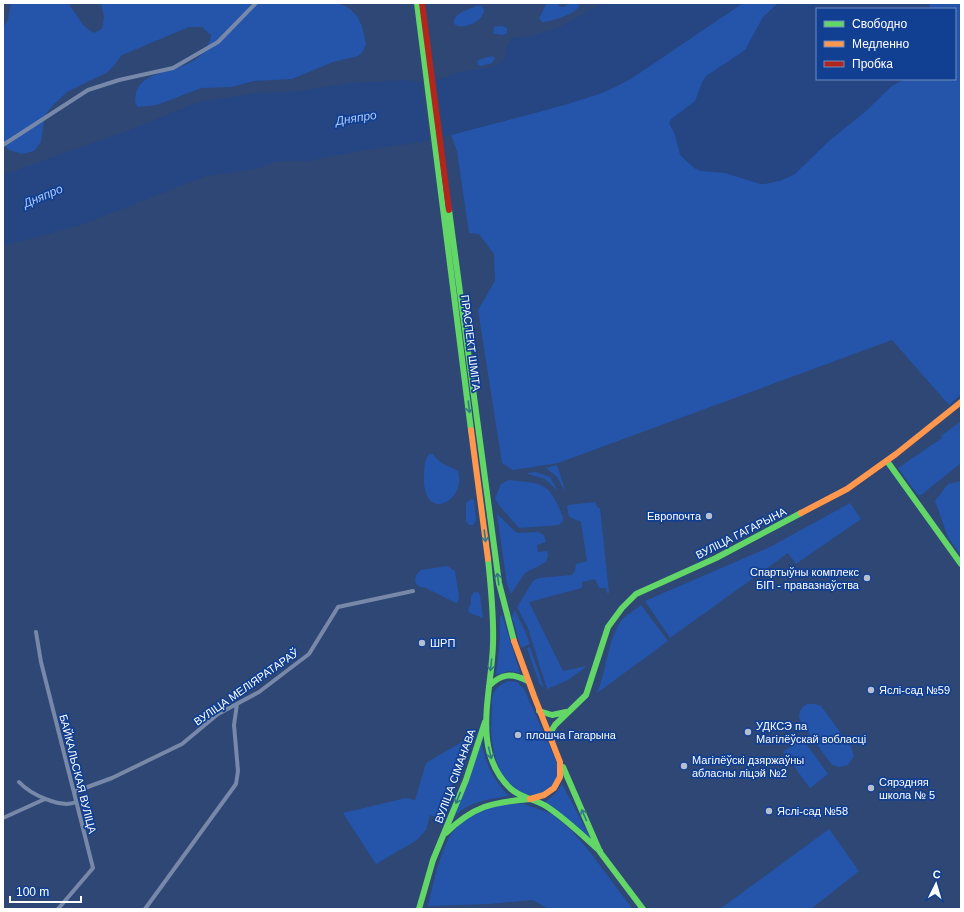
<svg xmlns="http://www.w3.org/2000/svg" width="964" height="912" font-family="Arial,sans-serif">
<rect width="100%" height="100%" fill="#2e4775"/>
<path fill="#2455aa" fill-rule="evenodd" d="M11,3H68L84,26L94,33L102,29L104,17L101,3H338L349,8L357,16L362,26L366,44L363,51L358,56L333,62L292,79L254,81L231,87L201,88L157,105L138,107C134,103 135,99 136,93C144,65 193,76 207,46C209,42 211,39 211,35L202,27H189L122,55L112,68L106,73L67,92L52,106L46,114L43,127L41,142L34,151L22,154L9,150L3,144V28L8,19Z
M547,3H558L560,7H564L569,3H578L579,6C576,14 550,22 542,22L539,18Z
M743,3H961V394L949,405L892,340L558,463L513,470L502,463L478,310L495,281L494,254L479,234L469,233L457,151L451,135L546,110L619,85ZM817,9H955V79H817Z
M476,6H481L484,9C485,21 463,31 454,24C453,13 468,10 476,6Z
M502,26L507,28V34L501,35L493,33L494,27Z
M492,56L495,58L492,63L481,66L477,64L478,60Z
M961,421V463L921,495H918L898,468L942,438L941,436Z
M429,454H433C440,465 448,465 458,471C467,502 423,523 424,478C424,469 424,461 429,454Z
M557,465L566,493L557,477L546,468Z
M535,472L550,477L558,491L545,479L528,474V473Z
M509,480C545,484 549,482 563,517V521L559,525L519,528L498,504L495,498L501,484Z
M961,481V556L948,537L935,501L948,484Z
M471,499L474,500L476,520L473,525H469L466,521V503Z
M595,502L598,508H600L609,593H607L606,588H599L595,579L582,582V588L529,602L563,671L587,666L568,680L547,689L528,628L517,607L533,581L538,578L572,575L575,571L576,564L587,561L581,522L569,517L567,507L568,505Z
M850,503L861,519L796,564L788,553L670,638L645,601L770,547Z
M497,514L517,533L538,532L544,535L546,542L537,545L538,552L547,551L548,555L546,562L525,573L511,594L507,584Z
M447,566L455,571L459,597L458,602L456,603L426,588L420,587L415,582L416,575L421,570Z
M474,592H478L480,595L483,618L470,613L468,610L471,603V596Z
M641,605L668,641L597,693C607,670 607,642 621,621C626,615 635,610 641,605Z
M515,610L525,631L530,644L521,648L512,617Z
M502,615L520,673L509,671L496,675L500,640V616Z
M530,647L544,688L539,683L527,648Z
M508,681L517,682L524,689L558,765C559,774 556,784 548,790C541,796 532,797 523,793C493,780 489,738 492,710C492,706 491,699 493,695C495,688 502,684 508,681Z
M807,704H814L821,706L851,747L854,756L848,765L839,767L832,765L802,724C797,716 799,709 807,704Z
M802,738L828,774L810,788L783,752Z
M467,739L464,754L438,818L430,815L426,830L417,840L376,864L343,813L406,798L415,800L426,763Z
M481,740C486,765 492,778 509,796C488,799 468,802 452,818Z
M562,784L592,841L545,802L555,794Z
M506,804H524L552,814L571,830L590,852L631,907L629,909H549L533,900L489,904L428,906C434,881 442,839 461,821C472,810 491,806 506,804Z
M829,829L859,871L811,909H720Z"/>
<path fill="#254683" d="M603,3H743L631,79L605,92L568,104L427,141L354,152L308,161H278L252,170L206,176L81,225L3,246V175L138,127L188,106L204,101L257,93L301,91L348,83L405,80L421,82L441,79L459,72L488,68L500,63L504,59L508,45L513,38L532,36L562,26Z
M778,3H929L930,9H817V79H905L892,86L865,112L829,141L795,174L780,181L765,184H760L725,173L701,171L694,168L680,155L675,135L669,123L671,119L695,101L702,82L706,76L745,50L763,17Z"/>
<path fill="#2e4775" d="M436,78L444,139L429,143L421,80Z"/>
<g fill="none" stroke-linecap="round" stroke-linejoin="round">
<path stroke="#7788a8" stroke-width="4" d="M3,145L88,90L119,80L173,68L218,42L256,3
M36,632L41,662L93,868L58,909
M19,782C30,794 61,809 76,802
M74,792L112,778L182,744L218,714L259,692L309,654L338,607L413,591
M3,818L45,799
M145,909L236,784L238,771L234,725L237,704"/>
<path stroke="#63d668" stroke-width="6" d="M417,3L471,430
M449,210L499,583L514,641
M887,461L961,564
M488,559C491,587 494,615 493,644C492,692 470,751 511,789C521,798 535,799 546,806C566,819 583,836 600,851
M489,686C502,673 512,673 528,681
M539,711L552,715L566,712
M549,735L555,725L586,695L608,627L622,608L636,594L716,558L801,513
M563,767L600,852L643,909
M446,833C473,806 493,802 530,799
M419,909L433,860L466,780L485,722"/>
<path stroke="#ff974d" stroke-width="6" d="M471,430L488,559
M801,513L847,489L896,454L961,402
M514,641L534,696L560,762V777L554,788L544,795L530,799"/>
<path stroke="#b3261e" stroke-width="6" d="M422,3L449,210"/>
</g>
<defs><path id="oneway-shaft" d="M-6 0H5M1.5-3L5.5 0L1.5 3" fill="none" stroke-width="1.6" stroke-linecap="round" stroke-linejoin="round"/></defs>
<g stroke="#327b81">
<use href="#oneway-shaft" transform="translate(469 407) rotate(83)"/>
<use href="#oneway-shaft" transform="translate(485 536) rotate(83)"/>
<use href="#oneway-shaft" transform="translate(498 579) rotate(-98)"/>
<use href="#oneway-shaft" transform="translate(491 665) rotate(96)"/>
<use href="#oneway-shaft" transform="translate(490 753) rotate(76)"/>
<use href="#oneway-shaft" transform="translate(458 798) rotate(112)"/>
<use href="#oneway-shaft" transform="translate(584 815) rotate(-114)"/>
</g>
<g fill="#b6bfcf" stroke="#113f92" stroke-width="1.5">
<circle cx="709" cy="516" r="4"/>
<circle cx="867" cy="578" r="4"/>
<circle cx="422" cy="643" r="4"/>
<circle cx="871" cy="690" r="4"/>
<circle cx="748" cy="732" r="4"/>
<circle cx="518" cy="735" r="4"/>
<circle cx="684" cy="766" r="4"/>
<circle cx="871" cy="788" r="4"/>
<circle cx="769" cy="811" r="4"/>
</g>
<g text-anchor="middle" stroke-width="3.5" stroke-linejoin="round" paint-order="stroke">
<g font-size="11" fill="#fff" stroke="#113f92">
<text transform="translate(471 343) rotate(83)" y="4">ПРАСПЕКТ ШМІТА</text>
<text transform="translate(741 533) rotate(-27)" y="4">ВУЛІЦА ГАГАРЫНА</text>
<text transform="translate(246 687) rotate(-35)" y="4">ВУЛІЦА МЕЛІЯРАТАРАЎ</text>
<text transform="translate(78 774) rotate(76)" y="4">БАЙКАЛЬСКАЯ ВУЛІЦА</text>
<text transform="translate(455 776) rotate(-70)" y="4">ВУЛІЦА СІМАНАВА</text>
</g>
<g font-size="11" fill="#fff" stroke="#113f92" text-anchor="start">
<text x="701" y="520" text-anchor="end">Европочта</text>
<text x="859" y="576" text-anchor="end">Спартыўны комплекс<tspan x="859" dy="13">БІП - правазнаўства</tspan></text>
<text x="430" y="647">ШРП</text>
<text x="879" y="694">Яслі-сад №59</text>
<text x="756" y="730">УДКСЭ па<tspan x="756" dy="13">Магілёўскай вобласці</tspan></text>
<text x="526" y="739">плошча Гагарына</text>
<text x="692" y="764">Магілёўскі дзяржаўны<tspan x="692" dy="13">абласны ліцэй №2</tspan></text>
<text x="879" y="786">Сярэдняя<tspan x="879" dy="13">школа № 5</tspan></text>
<text x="777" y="815">Яслі-сад №58</text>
</g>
<g font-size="12" font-style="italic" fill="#aac8fa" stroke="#113f92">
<text transform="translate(356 118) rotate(-9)" y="4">Дняпро</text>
<text transform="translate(43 196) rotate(-23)" y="4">Дняпро</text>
</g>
</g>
<rect width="964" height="912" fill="none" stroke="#ffffff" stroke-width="8"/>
<rect x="816" y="8" width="140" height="72" fill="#113f92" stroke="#708cbe"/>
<rect x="824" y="21" width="20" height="6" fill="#63d668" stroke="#708cbe"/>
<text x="852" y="28" font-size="12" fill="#ffffff">Свободно</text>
<rect x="824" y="41" width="20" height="6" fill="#ff974d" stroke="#708cbe"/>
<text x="852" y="48" font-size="12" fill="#ffffff">Медленно</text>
<rect x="824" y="61" width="20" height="6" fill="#b3261e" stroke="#708cbe"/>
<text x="852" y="68" font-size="12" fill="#ffffff">Пробка</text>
<g transform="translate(936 884) rotate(5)" stroke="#113f92" stroke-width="3" paint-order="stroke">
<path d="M0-3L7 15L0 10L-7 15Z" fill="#ffffff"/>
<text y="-6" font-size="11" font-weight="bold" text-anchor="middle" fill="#ffffff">С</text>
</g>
<path d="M10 896v6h71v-6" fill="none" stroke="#ffffff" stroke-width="2"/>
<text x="16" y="896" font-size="12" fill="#ffffff" stroke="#113f92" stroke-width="3" paint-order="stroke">100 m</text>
</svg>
